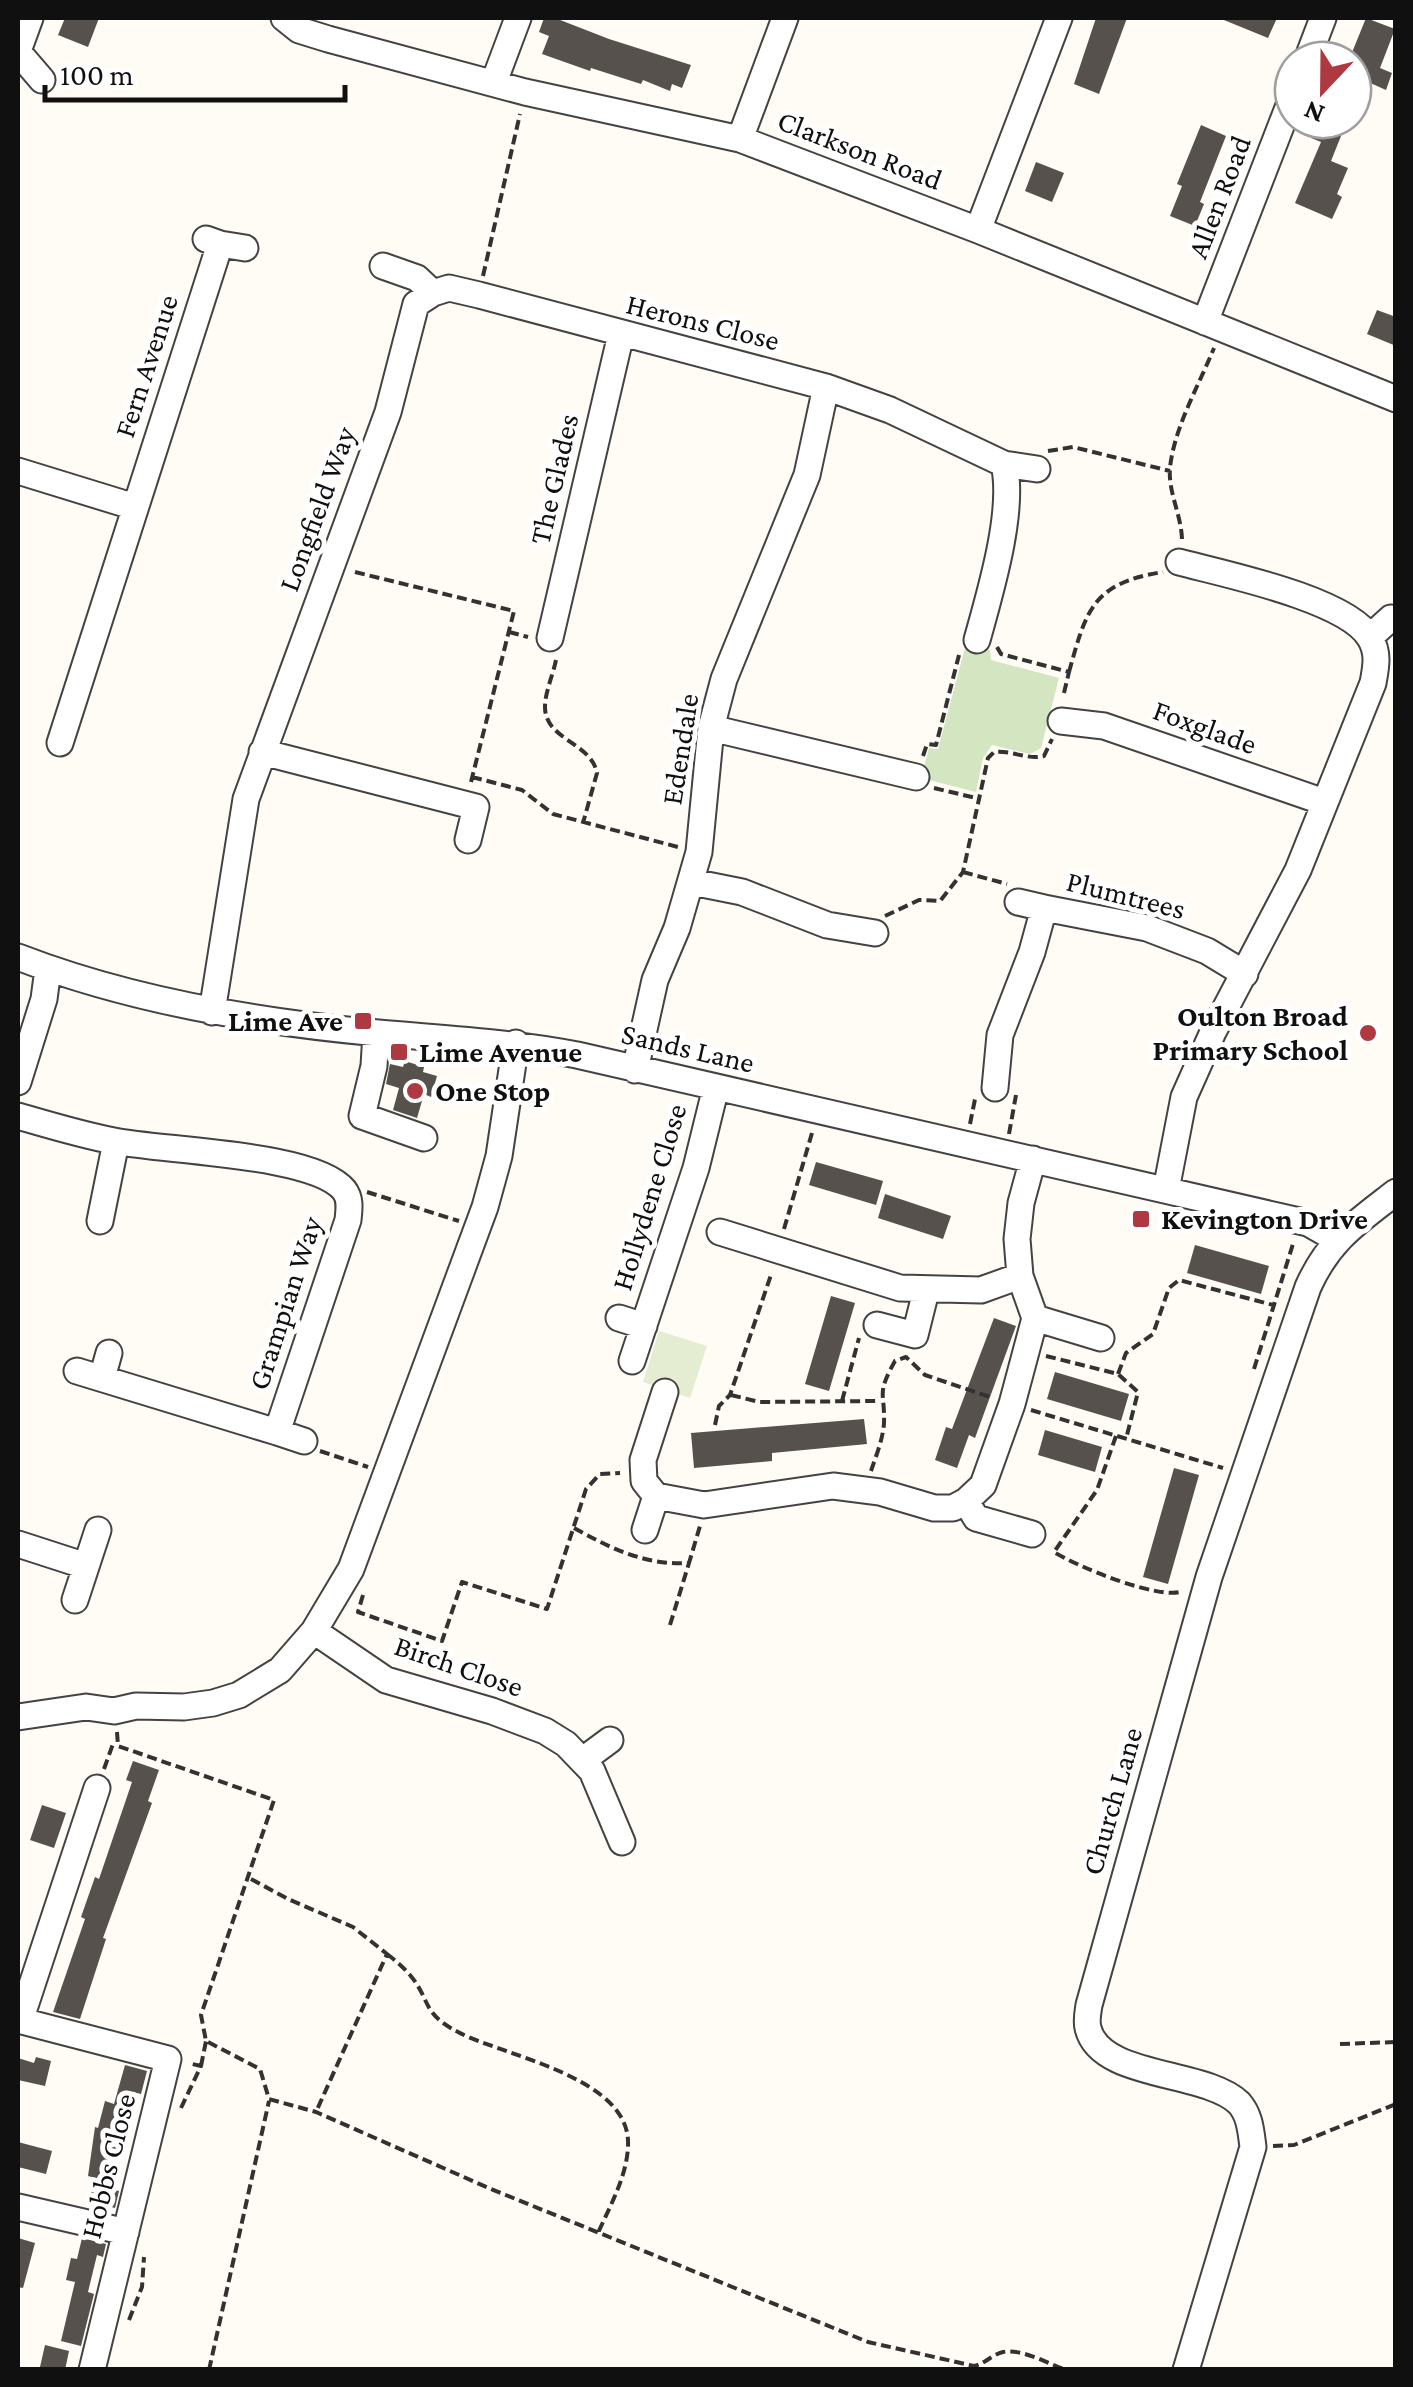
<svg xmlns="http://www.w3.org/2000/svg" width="1413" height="2387" font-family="'Crimson Pro',serif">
<rect width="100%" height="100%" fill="#fefcf4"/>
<path fill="#d4e5c1" d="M966,644L990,650L991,660L1059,678L1041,748L1030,754L992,745L983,758L976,792L921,778L929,748L938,749Z"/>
<path fill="#e4edd2" d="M659,1331L707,1346L690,1398L643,1382Z"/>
<path fill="#57514e" d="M65,18H99L88,47L58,35Z
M544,18H555L609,39L691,65L682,88L672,84L670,91L643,80L641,84L591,68L590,71L542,54L549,36L539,32Z
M1096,18H1127L1099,94L1074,84Z
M1219,18H1277L1268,38Z
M1366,18L1395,29L1380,68L1392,73L1386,90L1368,82L1354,118L1353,50Z
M1319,120H1331L1345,126L1331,161L1348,168L1337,194L1342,197L1332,219L1295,203L1321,142L1311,138Z
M1201,125L1226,136L1200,202L1204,204L1195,226L1170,216L1182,186L1177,184Z
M1036,162L1064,173L1052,202L1025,191Z
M1377,310L1396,317V346L1367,334Z
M405,1061L424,1067L423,1072L437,1076L431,1097L424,1094L417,1118L393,1110L399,1088L386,1084L390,1064L403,1067Z
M816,1162L883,1181L876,1205L809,1185Z
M885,1194L951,1216L943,1239L878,1218Z
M1195,1245L1269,1266L1261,1294L1187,1273Z
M831,1296L855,1303L829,1391L805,1384Z
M994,1318L1016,1326L975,1438L969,1435L957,1468L935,1460L946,1427L952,1429Z
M1055,1372L1129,1394L1121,1421L1047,1399Z
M864,1419L867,1444L772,1453V1461L694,1468L691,1433Z
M1045,1430L1102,1447L1095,1472L1038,1455Z
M1174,1468L1199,1475L1168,1584L1143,1577Z
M133,1761L159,1770L148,1801L152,1803L103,1938L106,1939L80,2019L53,2012L85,1919L81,1917L95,1877L99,1879L132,1782L126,1780Z
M42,1805L66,1813L54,1848L30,1840Z
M36,2057L51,2061L45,2086L18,2080V2058L34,2063Z
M125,2065L147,2071L141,2094L133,2092L122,2134L110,2189L119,2191L115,2208L89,2201L95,2178L88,2176L95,2127L98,2128L105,2101L114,2104Z
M18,2142L52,2151L46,2174L18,2167Z
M18,2238L35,2243L23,2288L18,2287Z
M82,2238L106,2244L103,2257L97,2255L88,2292L94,2294L81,2346L61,2341L75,2282L66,2280L71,2258L77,2259Z
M45,2345L69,2351L65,2370L40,2367Z"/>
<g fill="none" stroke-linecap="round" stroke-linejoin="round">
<defs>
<path id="minor" d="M284,18L299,30L328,39L525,92L740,139L978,230L1396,399
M18,51L30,18
M18,52L42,80
M1307,60L1323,18
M494,82L518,18
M740,139L785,18
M978,230L1059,18
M220,244L245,248
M383,266L417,278L433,293L449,288L479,295L826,387L890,410L1004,464C1015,511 990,593 977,640
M1205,322L1293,95
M1004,464L1037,469
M18,471L135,507
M1370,637L1391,618
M550,638L621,334
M1061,721L1104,726L1324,802
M711,728L916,777
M60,743L220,244L206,239
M262,752L476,807L468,840
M692,882L742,892L827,925L875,933
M1018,902L1044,908
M18,957C132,1001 257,1022 378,1033C445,1039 510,1042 577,1055L1308,1223L1336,1239
M212,1012L246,799L388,412L416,304L433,293
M376,1033L374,1066L362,1116L424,1138
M635,1070L655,980L677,928L699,852L711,728L724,679L807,475L826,387
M18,1082L44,999L48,969
M995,1088L1000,1035L1032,952L1044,908L1147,928L1207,951L1245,974
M18,1116C49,1125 82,1135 114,1141C162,1151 314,1153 344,1190C351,1199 349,1210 348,1220L277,1432L77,1371
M1166,1190L1184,1097L1213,1032L1298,870L1373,683C1376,667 1379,653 1370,638C1347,599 1224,574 1179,562
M100,1221L116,1142
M720,1232L900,1288L981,1290L1020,1276
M619,1318L644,1326
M1035,1318L1101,1338
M877,1325L915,1335L926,1291
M632,1361L696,1168L716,1087
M102,1378L109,1353
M277,1432L304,1441
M656,1496L644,1481L643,1460L665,1392
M966,1501L983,1485L1012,1404L1035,1318L1020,1276L1017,1239L1021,1203L1033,1159
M645,1530L656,1496L704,1505L833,1486L880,1492L934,1508H953L966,1501L976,1518L1032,1534
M18,1544L86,1566
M75,1600L98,1530
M314,1631L386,1680L492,1711L545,1731L566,1744L592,1771L622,1842
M18,1717L86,1707L114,1711L136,1706L184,1707L213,1703L239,1695L280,1670L314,1631L351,1569L485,1207L499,1156L516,1043
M583,1760L610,1740
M18,2020L168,2059L92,2370
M20,2021L97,1788
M18,2207L126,2232
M1186,2370L1253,2147C1251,2132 1250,2115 1239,2103C1205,2070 1100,2079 1088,2028C1086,2021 1088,2012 1089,2005L1209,1577L1308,1287C1329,1240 1356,1223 1396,1192"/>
</defs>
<use href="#minor" stroke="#434343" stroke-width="29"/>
<path stroke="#323232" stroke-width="4" stroke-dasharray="10 5" stroke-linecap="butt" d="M483,276L520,114
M1048,451L1073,447L1170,471
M1182,539C1181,514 1168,492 1170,468C1174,428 1199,385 1214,348
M355,572L514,611L471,782
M509,632L528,637
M997,647L1001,654L1069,672L1063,697
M556,660C553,675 545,692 545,707C545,740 591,742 597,773L583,823
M1069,672C1086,611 1092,583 1163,572
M923,756L927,744L936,745L959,655
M472,777L522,790L553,814L678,847
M934,788L980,799
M963,872L1007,884
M885,916L919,900L940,901L963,872L988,758L994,752C1011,750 1027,760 1044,756L1052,739
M970,1124L975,1099
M1009,1134L1016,1095
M367,1192L459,1221
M784,1229L812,1133
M1046,1356L1118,1374L1138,1392L1126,1439
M1254,1369L1293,1244
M1118,1374L1126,1353L1153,1334L1169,1288L1179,1280L1273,1305
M731,1395L759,1402L880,1401
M842,1401L859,1338
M1031,1410L1223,1468
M715,1425L719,1406L730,1395L772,1272
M1116,1436L1097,1490L1054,1552C1076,1566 1160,1601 1183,1591
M320,1451L368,1467
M871,1471C876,1456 883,1439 884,1423C885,1391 876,1395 895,1361L906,1357L925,1375L993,1398
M574,1528C610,1548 646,1566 689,1563L700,1526
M363,1595L358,1612L442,1641L462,1582L547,1609L586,1489L600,1474L620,1473
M670,1625L689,1563
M117,1732L118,1746L274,1800L201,2015L206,2041L260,2069L269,2099L316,2112L491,2189L868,2342L974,2366C985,2364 991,2355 1003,2352C1021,2348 1049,2364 1066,2370
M104,1769L114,1741
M251,1879L288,1899L353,1927L387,1954L316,2112
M387,1954C395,1960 403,1967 410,1975C431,2000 421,2013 458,2032C503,2056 632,2077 628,2146C627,2176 610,2206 598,2233
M1340,2044L1396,2042
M201,2066L206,2041
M181,2108L201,2066L188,2063
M1273,2146L1294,2145L1396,2104
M129,2320L142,2287L144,2257
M209,2370L269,2101"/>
<use href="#minor" stroke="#fff" stroke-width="25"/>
</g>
<g fill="#af3940" stroke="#fff" stroke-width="4">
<rect x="353" y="1011" width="20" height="20" rx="5"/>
<circle cx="1368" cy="1033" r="10"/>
<rect x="389" y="1042" width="20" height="20" rx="5"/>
<circle cx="415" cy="1091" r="10"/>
<rect x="1131" y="1209" width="20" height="20" rx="5"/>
</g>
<g text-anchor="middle" stroke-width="10" stroke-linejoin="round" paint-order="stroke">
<g font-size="30" fill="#101010" stroke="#fff">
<text transform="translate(860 150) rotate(21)" y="10">Clarkson Road</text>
<text transform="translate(1219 197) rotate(-69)" y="10">Allen Road</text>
<text transform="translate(703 322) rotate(14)" y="10">Herons Close</text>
<text transform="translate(146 366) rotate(-72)" y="10">Fern Avenue</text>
<text transform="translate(554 479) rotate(-77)" y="10">The Glades</text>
<text transform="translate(317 509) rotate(-70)" y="10">Longfield Way</text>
<text transform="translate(1205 727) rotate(20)" y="10">Foxglade</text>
<text transform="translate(680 749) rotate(-81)" y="10">Edendale</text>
<text transform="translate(1126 895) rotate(14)" y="10">Plumtrees</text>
<text transform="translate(688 1048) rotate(13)" y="10">Sands Lane</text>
<text transform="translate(649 1197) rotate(-73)" y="10">Hollydene Close</text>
<text transform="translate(285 1303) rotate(-72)" y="10">Grampian Way</text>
<text transform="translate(459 1666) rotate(19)" y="10">Birch Close</text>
<text transform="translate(1112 1801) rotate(-74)" y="10">Church Lane</text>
<text transform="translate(108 2166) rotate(-76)" y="10">Hobbs Close</text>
</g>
<g font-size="30" font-weight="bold" fill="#101010" stroke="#fff" text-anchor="start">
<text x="1348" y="1026" text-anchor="end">Oulton Broad<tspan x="1348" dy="34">Primary School</tspan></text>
<text x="343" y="1031" text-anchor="end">Lime Ave</text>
<text x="419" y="1062">Lime Avenue</text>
<text x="435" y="1101">One Stop</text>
<text x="1161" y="1229">Kevington Drive</text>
</g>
</g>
<rect width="1413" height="2387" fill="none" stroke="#101010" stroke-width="40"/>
<g transform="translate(1323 90) rotate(202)"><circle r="48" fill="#ffffff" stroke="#9f9f9f" stroke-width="2.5"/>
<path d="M0-8L18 38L0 25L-18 38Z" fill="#af3940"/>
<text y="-15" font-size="28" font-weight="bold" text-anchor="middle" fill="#101010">N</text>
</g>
<path d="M45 85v15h300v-15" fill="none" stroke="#101010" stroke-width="5"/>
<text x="60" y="85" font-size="30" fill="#101010" stroke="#ffffff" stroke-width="8" paint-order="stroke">100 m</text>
</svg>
